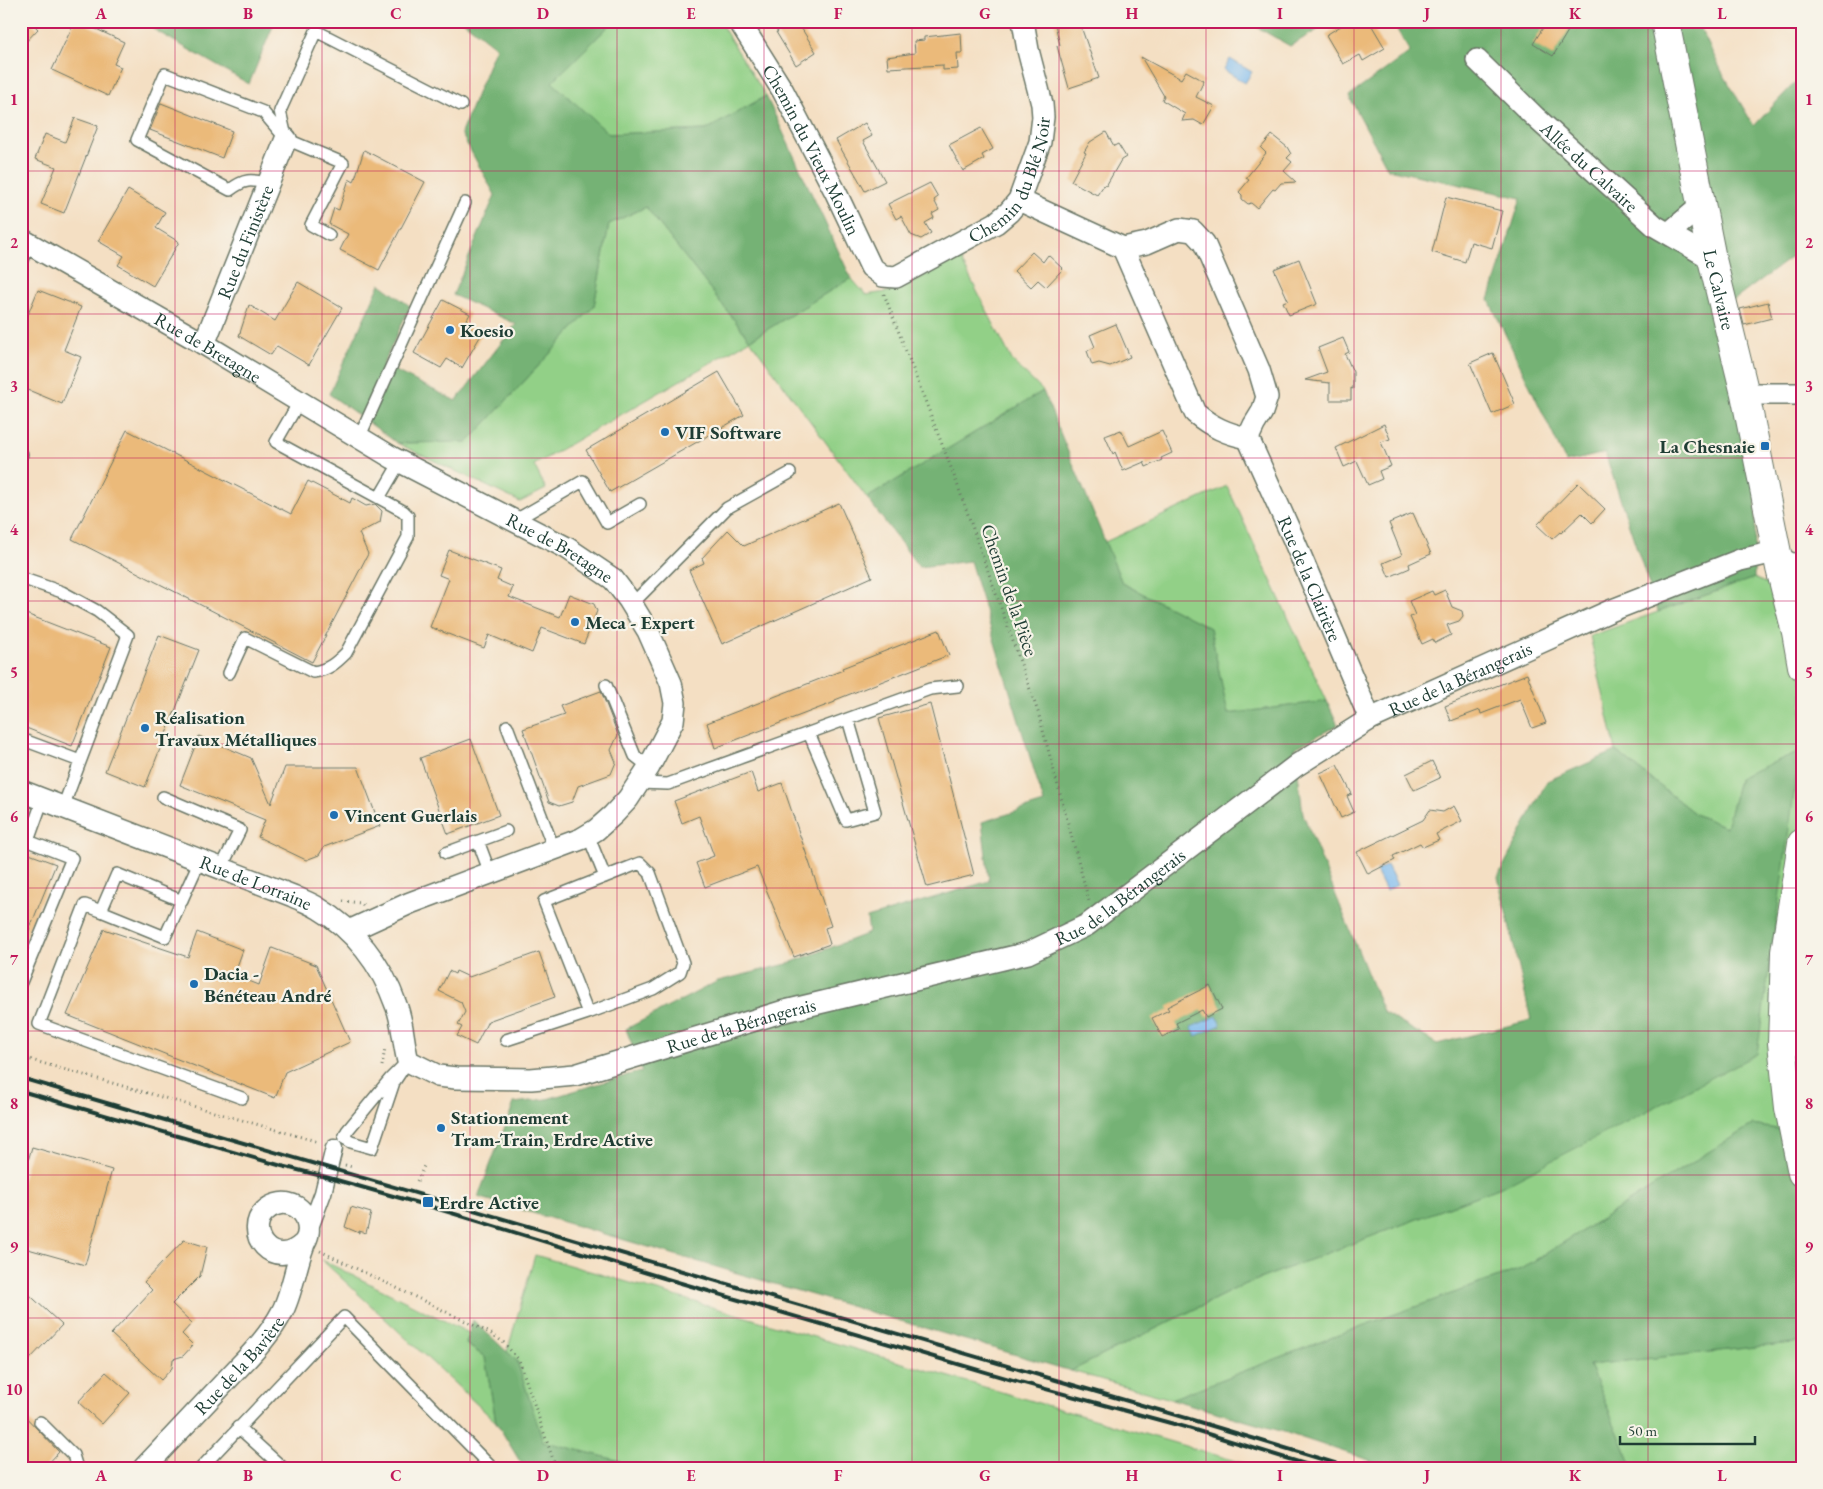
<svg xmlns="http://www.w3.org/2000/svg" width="1823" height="1489" font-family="'EB Garamond',serif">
<rect width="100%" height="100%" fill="#f7f3e8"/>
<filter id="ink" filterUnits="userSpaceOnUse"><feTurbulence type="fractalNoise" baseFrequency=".02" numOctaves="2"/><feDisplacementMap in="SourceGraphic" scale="10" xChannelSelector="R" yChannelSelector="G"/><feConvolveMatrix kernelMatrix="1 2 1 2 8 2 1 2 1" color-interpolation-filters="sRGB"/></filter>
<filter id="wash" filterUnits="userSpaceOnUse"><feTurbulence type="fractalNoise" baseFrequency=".0096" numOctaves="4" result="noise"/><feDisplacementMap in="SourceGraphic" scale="20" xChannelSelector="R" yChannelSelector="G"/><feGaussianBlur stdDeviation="1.12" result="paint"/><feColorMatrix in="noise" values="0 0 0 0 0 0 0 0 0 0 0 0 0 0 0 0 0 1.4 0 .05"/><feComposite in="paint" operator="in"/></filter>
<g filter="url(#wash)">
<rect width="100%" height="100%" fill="#f4dfc3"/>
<path fill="#92d087" stroke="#58865e" d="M614,21H719L766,96L706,130L609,134L551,82Z
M646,207L750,340L851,278L866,295L899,290L959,256L1013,362L1043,391L867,498L750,340L534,465L546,489L520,502L397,443L468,442L594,306L609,224Z
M1227,486L1327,701L1228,714L1210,628L1122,583L1105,542Z
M1754,578L1802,600V1133L1752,1125L1521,1269L1362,1326L1171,1399L1071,1371L1241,1286L1501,1187L1800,752L1740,777L1726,827L1695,814L1616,751L1590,636Z
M535,1255L1260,1468H623L620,1461L542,1441L517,1361L507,1352Z
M322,1260L469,1333L466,1344L485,1357L496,1422Z
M1802,1342V1468H1633L1589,1365Z"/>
<path fill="#75b274" stroke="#4a7854" d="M155,21H275L249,84L153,29Z
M463,21H614L552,82L609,134L706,130L766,96L851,278L750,340L646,207L609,224L594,306L468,442L397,443L329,394L380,284L410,306L383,365L456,401L516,324L453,295L495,195L461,133L496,47Z
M1246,21H1333L1290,46Z
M1392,21H1697L1721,70L1754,126L1802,75V249L1717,313L1756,491L1754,578L1658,612L1605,453L1566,462L1489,300L1521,198L1388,169L1349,96L1410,52Z
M1043,391L1122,583L1210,628L1228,714L1327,701L1338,725L1295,748L1303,814L1383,1012L1437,1044L1531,1020L1498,877L1547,781L1616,751L1695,814L1726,827L1740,777L1800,751L1757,1054L1501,1187L1241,1286L1071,1371L478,1197L514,1103L547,1099L642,1071L626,1029L718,981L787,964L869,933L867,918L989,881L982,822L1044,803L970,561L919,567L867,498Z
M1752,1125L1802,1133V1342L1589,1365L1633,1468H1393L1284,1432L1171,1399L1362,1326L1521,1269Z
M473,1320L517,1361L543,1441L620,1461L623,1468H524L496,1422L485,1357L466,1344Z"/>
<path fill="#7bbaef" stroke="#4d7c92" d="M1230,59L1252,72L1245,83L1224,70Z
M1387,865L1397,885L1386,891L1376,871Z
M1217,1016L1221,1025L1196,1036L1191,1027Z"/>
<g id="blocks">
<path fill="#ebba7a" d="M21,21H30L38,29L21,47Z
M75,21H79L124,42L114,64L121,67L108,96L52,70Z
M772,21H797L816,52L796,65L776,32H778Z
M1054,21H1079L1099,78L1069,88L1057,46L1060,45Z
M1349,21H1369L1385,48L1363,61L1360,55L1343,64L1326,35Z
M1547,21H1574L1553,56L1533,44Z
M961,33L962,53H957L958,69L943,70V65L888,68L887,57L915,53L914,41L924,40V37Z
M1141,57L1181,79L1186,71L1204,81L1196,97L1214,106L1203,125L1194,120L1182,121L1185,114L1162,100L1164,96Z
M161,103L232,131L222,158L150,130Z
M75,118L98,126L64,213L41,204L56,167L35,159L45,134L65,142Z
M865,123L872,136L863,141L885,181L865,191L836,140Z
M981,128L993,149L982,155L984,159L963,171L949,145Z
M1106,132L1114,146L1118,144L1126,157L1121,160L1106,186L1104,185L1097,195L1071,181L1086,153L1084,152L1090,142Z
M1272,135L1287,147L1291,154L1287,158L1292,162L1284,171L1296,182L1281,183L1275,190L1273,189L1257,208L1251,203L1248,204L1242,199V195L1239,192L1249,180L1246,178L1266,153L1261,148Z
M364,150L425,182L379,270L340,250L348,234L329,224L334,208L339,210L349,179L354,182Z
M930,183L938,197L934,200L939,210L932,214L934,218L925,223L931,233L921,239L911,235L901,216L896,219L888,204Z
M128,190L165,212L156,228L179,242L153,286L118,265L124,256L98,241Z
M1446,197L1502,211L1492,248L1471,242L1465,262L1432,252Z
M1032,252L1043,262L1048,255L1063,269L1046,287L1038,280L1031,287L1014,271Z
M1299,259L1317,304L1289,315L1283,302L1288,300L1274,269Z
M298,282L342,308L309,365L277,346L271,355L239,336L249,305L275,321Z
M38,290L81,307L64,350L81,357L62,404L21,387V331Z
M443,300L470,314L464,325L481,335L462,368L447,359L441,368L414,353Z
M1768,302L1772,318L1744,325L1740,309Z
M1116,324L1130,357L1110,366L1099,363L1092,365L1087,351L1095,347L1090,335Z
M1343,338L1349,352L1345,354L1353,372V389L1351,388V400H1330V383L1305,380L1327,372L1318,348Z
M1493,353L1515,404L1492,414L1470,363Z
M719,372L744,415L610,492L586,450Z
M1384,424L1390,439L1381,442L1391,466L1379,471L1382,479L1368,485L1357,461L1344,467L1336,448Z
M127,430L291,514L308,481L350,503L352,498L366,506L375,504L382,511L380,522L359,533L368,554L312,662L72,539Z
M1121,430L1129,446L1162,431L1172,453L1161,458L1162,460L1146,467L1144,462L1123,471L1115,452L1113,454L1105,436Z
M1578,483L1605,509L1592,523L1582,513L1561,533L1560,532L1552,539L1537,525Z
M839,503L872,577L722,644L689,570L704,563L702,558L728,530L744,546Z
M1413,513L1431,554L1409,564L1410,568L1389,577L1383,563L1402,555L1389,523Z
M449,550L501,570L497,580L513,587L509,597L560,617L569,594L594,604L597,611L584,644L542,628L532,653L489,635L484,648L430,627L449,579L439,575Z
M1445,590L1452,607L1462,611L1463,616L1459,621L1447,625L1451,635L1435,643L1433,639L1422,644L1410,617L1415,615L1409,601L1432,591L1434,595Z
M21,612L111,647L72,746L21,726Z
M939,630L949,655L835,700V702L715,748L707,723L843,670L842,668Z
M159,635L199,650L145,787L105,771Z
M1527,674L1546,723L1532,728L1520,699L1481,714L1480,710L1451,721L1445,706Z
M601,691L618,735L611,750L616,762L611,774L578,786L572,802L559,806L549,802L523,729L564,715L560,706Z
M930,704L974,875L927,887L879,718Z
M199,736L251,758L271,804L285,767H358L380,826L324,847L319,855L306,860L258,837L265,820L180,785Z
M471,739L499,815L448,834L420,758Z
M1432,761L1440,778L1414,790L1406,774Z
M1337,765L1352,794L1347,796L1354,812L1341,818L1320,773Z
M751,772L758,792L782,783L831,926L825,928L830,944L794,957L757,867L705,887L696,863L714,856L699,816L682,823L674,801Z
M1454,806L1462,821L1436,834L1439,840L1423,847L1420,843L1393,856L1395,860L1368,874L1357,852L1423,820L1430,810L1443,812Z
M21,851L56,864L22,947H21Z
M104,929L188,957L197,932L243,950L234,975L259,985L272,948L316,965L350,1042L285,1072L275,1098L67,1015Z
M539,952L555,997L488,1021L476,1045L457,1036L462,1027L458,1025L465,1012L461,1002L439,991L449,971L455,974L456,971L469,977Z
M1210,985L1222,1009L1206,1017L1202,1010L1176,1023L1179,1029L1162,1037L1152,1018L1169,1010L1167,1007Z
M32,1147L112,1170L85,1265L21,1247V1185Z
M351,1207L371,1213L366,1233L359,1231V1233L345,1227Z
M184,1240L207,1247L200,1276L172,1304L192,1323L182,1334L193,1345L183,1356L173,1359L172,1368L161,1380L111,1334L152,1290L144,1282Z
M21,1287L62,1325L29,1360L21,1353Z
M106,1372L130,1393L102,1424L78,1402Z
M21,1412L59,1452L44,1468H21Z"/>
</g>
</g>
<g filter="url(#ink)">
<use href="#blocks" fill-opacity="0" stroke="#6a7666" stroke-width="1"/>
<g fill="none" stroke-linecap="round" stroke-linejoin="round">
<defs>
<path id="service" d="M286,137L280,111L316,31L461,105
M268,184C251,179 244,179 230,190L137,140L165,74L263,112L286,139L343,163L311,225L329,235
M21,264L30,244
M359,438L465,203
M21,454H22
M379,498L400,462
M514,521L583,481L607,523L640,504
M21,578L62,592L97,611L128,635L63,807
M632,604L727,508L790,473
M229,673L245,638L313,672C328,670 336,663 346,653L408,537V516L403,511L276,442L299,402
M606,685L635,756L649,767
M507,726L554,849
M809,733L846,820L875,812L848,719
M21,739L80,761
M638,783L668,784L930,689L958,686
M163,797L240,830L221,868
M588,835L605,877
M478,841L490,873
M446,853L506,831
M182,901L117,874L101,911L165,937L200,860
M101,911L85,905L39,1024L242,1098
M21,982L72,858L28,841L43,799
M506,1040L588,1013L544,901L640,863L650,873L683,963L680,972L653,989L588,1013
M408,1061L394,1082L372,1148L351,1142L344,1138L347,1131L390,1079Z
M40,1422L73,1455L77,1468
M238,1427L283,1468
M201,1468L344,1317L492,1468"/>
<path id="pedestrian" d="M308,1233L323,1193L334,1148"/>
<g id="minor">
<path id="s1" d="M739,21L783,91L836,193L871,267L883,276L896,277L996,223L1009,212L1019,200L1040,142L1043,117L1042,104L1028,50L1023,21"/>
<path id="s2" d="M1477,60L1535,117L1655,226L1712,259"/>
<path id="s3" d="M1019,200L1123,248L1147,243L1179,229L1193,231L1204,243L1259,370L1267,397L1262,412L1254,425L1248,438L1293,538L1370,719"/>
<path d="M1669,233L1701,206"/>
<path id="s4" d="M21,239L204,344L393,458L567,548L613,579L629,600L648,631L671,683L675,703L673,721L649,767L628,799L613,815L596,830L581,839L410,903L349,931"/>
<path d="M1123,248L1195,413C1212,427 1227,434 1248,438"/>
<path id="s5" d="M204,344L286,139"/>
<path d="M1745,394H1802"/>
<path id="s6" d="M21,791L293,896C301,900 310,903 318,908C354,929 382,965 396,1005C403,1021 403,1043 408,1061L438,1076L456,1078L531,1079L575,1075L781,1012L1028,953L1087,925L1297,765L1370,719L1610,611L1740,560L1766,554L1778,556L1789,563L1802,566"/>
<path id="s7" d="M144,1468C171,1439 198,1411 225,1382C245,1360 268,1339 282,1312C291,1296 296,1265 303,1247C304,1242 308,1238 308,1233C309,1230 308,1228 308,1225C307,1215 299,1206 289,1204C281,1202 271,1205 265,1211C243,1232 273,1272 303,1244"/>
</g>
<g id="tertiary">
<path id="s8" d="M1665,21L1712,259L1745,394L1780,568L1796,632L1802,666"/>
<path d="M1802,843L1785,952L1782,1043L1789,1108L1802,1173"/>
</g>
</defs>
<use href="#service" stroke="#6a7666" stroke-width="14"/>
<use href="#pedestrian" stroke="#6a7666" stroke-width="19"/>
<use href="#minor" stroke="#6a7666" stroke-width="24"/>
<use href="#tertiary" stroke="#6a7666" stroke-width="30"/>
<path stroke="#6a7666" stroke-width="3" stroke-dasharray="1 4" stroke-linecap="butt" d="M884,294L955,478L1038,712L1089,901
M343,901L361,903L363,905
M21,1057L319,1142
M382,1066L385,1048
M345,1165L352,1167
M417,1181L424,1166
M320,1251L490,1333L503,1342L519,1360L556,1468"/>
<use href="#service" stroke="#fff" stroke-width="11"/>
<use href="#pedestrian" stroke="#fff" stroke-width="16"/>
<use href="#minor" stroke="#fff" stroke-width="21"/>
<use href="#tertiary" stroke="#fff" stroke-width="28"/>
<path stroke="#1f3d34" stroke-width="4" d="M21,1078L1186,1418L1351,1468
M21,1091L282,1166L326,1177L432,1207L657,1276L1009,1379L1185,1427L1318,1468"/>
</g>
</g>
<path fill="none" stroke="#c2185b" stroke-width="1" stroke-opacity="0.55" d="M175,21V1468M322,21V1468M470,21V1468M617,21V1468M764,21V1468M912,21V1468M1059,21V1468M1206,21V1468M1354,21V1468M1501,21V1468M1648,21V1468M21,171H1802M21,314H1802M21,458H1802M21,601H1802M21,744H1802M21,888H1802M21,1031H1802M21,1175H1802M21,1318H1802"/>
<g fill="#1f6fb2" stroke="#f7f3e8" stroke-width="2">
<circle cx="450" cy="330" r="5"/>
<circle cx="665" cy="432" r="5"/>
<rect x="1760" y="441" width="10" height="10" rx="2.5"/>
<circle cx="575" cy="622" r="5"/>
<circle cx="145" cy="728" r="5"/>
<circle cx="334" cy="815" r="5"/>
<circle cx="194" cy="984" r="5"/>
<circle cx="441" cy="1128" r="5"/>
<rect x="422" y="1196" width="12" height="12" rx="2.5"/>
</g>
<g text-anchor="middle" stroke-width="4.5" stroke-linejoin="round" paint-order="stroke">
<g font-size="19" fill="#1f3d34" stroke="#f7f3e8">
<text dy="7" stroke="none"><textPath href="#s1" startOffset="148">Chemin du Vieux Moulin</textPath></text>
<text dy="7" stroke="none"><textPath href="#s2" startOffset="155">Allée du Calvaire</textPath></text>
<text dy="7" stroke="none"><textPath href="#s1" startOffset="466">Chemin du Blé Noir</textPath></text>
<text dy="7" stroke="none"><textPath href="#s5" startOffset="110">Rue du Finistère</textPath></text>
<text dy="7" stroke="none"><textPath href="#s8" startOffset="274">Le Calvaire</textPath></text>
<text dy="7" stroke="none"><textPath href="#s4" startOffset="216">Rue de Bretagne</textPath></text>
<text dy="7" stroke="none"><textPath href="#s4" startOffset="621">Rue de Bretagne</textPath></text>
<text dy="7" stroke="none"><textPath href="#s3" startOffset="570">Rue de la Clairière</textPath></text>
<text transform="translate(1010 590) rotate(71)" y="7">Chemin de la Pièce</text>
<text dy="7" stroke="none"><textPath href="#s6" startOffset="1658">Rue de la Bérangerais</textPath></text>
<text dy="7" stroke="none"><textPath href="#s6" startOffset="252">Rue de Lorraine</textPath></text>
<text dy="7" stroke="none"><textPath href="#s6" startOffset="1252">Rue de la Bérangerais</textPath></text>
<text dy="7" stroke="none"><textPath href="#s6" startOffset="848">Rue de la Bérangerais</textPath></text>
<text dy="7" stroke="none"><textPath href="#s7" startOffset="140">Rue de la Bavière</textPath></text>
</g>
<g font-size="19" font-weight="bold" fill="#1f3d34" stroke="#f7f3e8" text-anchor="start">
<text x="460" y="337">Koesio</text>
<text x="675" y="439">VIF Software</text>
<text x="1755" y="453" text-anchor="end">La Chesnaie</text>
<text x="585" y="629">Meca - Expert</text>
<text x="155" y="724">Réalisation<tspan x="155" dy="22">Travaux Métalliques</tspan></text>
<text x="344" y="822">Vincent Guerlais</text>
<text x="204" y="980">Dacia -<tspan x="204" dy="22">Bénéteau André</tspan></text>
<text x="451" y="1124">Stationnement<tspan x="451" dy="22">Tram-Train, Erdre Active</tspan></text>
<text x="439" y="1209">Erdre Active</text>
</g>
</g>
<rect width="1823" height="1489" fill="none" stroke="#f7f3e8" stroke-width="55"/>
<path d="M1620 1436v8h135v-8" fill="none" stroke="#1f3d34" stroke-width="2.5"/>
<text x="1628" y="1436" font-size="15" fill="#1f3d34" stroke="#f7f3e8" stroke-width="4" paint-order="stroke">50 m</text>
<rect x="28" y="28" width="1768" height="1434" fill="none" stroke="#c2185b" stroke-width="2"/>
<g font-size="16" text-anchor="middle" font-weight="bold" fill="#c2185b">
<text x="101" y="19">A</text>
<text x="248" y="19">B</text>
<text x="396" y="19">C</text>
<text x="543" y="19">D</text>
<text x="691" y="19">E</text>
<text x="838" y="19">F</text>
<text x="985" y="19">G</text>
<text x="1132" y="19">H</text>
<text x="1280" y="19">I</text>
<text x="1427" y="19">J</text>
<text x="1575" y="19">K</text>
<text x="1722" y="19">L</text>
<text x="14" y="105">1</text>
<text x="1809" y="105">1</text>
<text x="14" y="248">2</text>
<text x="1809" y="248">2</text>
<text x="14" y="392">3</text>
<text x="1809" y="392">3</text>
<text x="14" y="535">4</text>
<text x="1809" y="535">4</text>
<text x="14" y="678">5</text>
<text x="1809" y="678">5</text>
<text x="14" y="822">6</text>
<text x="1809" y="822">6</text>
<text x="14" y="965">7</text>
<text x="1809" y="965">7</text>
<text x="14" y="1109">8</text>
<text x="1809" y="1109">8</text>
<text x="14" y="1252">9</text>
<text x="1809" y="1252">9</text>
<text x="14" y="1395">10</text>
<text x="1809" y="1395">10</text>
<text x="101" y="1481">A</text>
<text x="248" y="1481">B</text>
<text x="396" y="1481">C</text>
<text x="543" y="1481">D</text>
<text x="691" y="1481">E</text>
<text x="838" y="1481">F</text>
<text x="985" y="1481">G</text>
<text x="1132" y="1481">H</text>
<text x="1280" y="1481">I</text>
<text x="1427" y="1481">J</text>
<text x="1575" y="1481">K</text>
<text x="1722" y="1481">L</text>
</g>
</svg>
